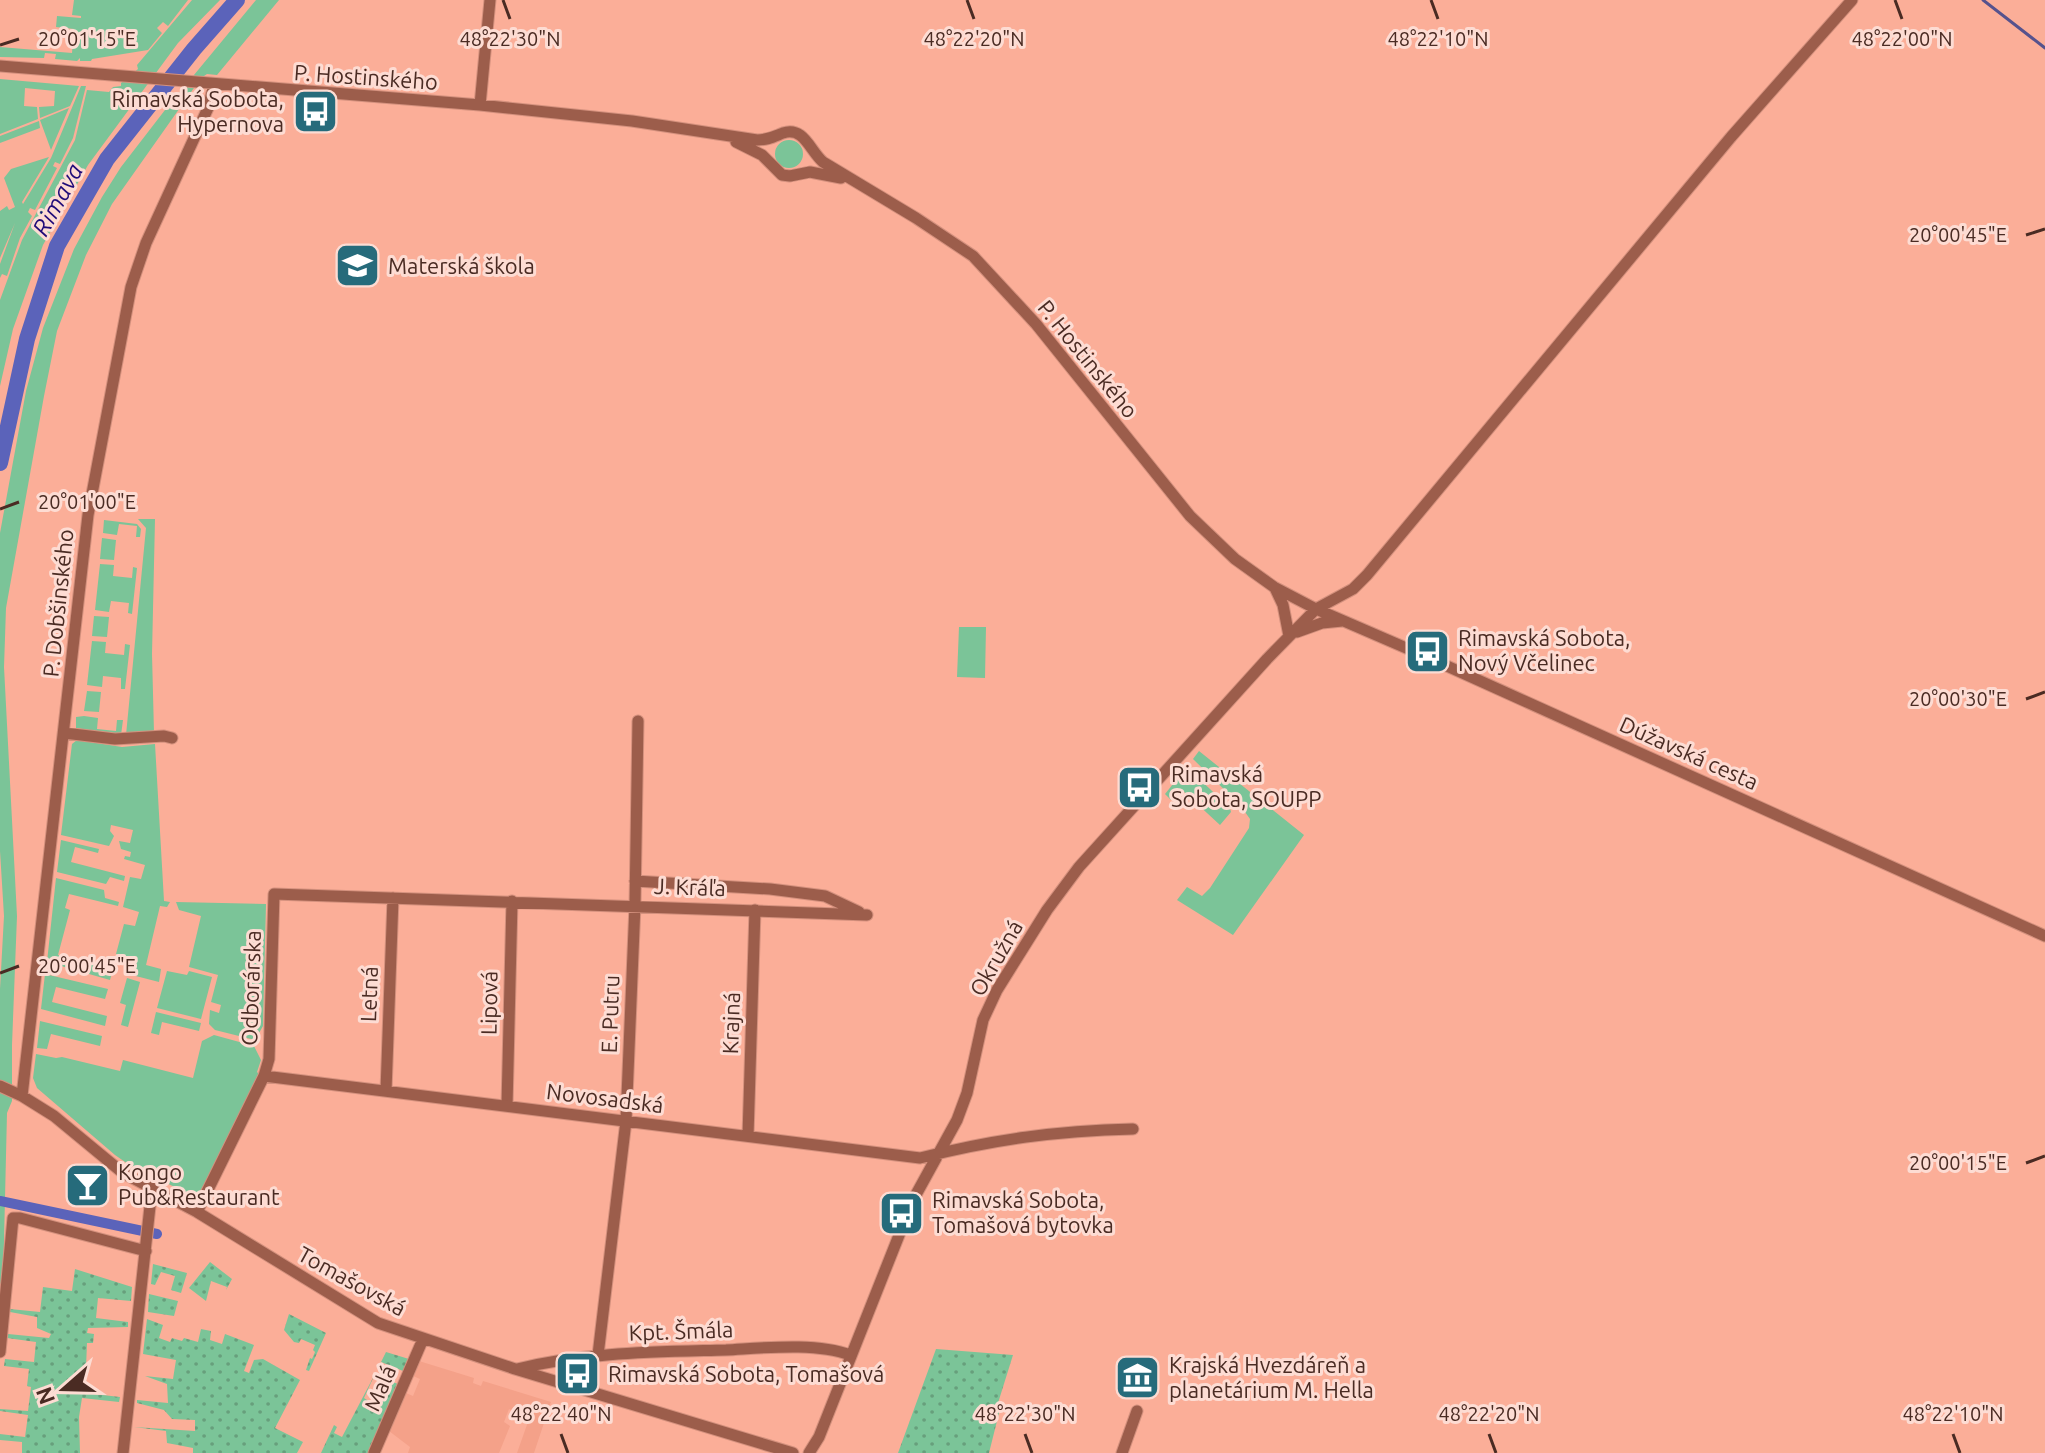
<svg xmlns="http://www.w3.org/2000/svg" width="2045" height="1453" font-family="Ubuntu,sans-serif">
<defs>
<pattern id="park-dots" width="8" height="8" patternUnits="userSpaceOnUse" patternTransform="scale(2)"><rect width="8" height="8" fill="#7bc498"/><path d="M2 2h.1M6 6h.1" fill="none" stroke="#679f7c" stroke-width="1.8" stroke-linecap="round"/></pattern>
</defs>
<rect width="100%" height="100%" fill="#fbae98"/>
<path fill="#f4a189" d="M419,1361L474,1378L473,1383L481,1386L483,1381L551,1402L534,1453H517L529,1419L509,1409L504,1422L510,1426L499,1453H408L410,1447L389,1431L406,1393L413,1396L420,1379L413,1376Z"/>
<path fill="#7bc498" d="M74,0H188L168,26L163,22L157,28L162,33L148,50L92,59L91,61H80V58L77,61L55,59L56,54L45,53L44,58L0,57V47L72,53L74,29L56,27L57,16L81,18V16L72,15Z
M192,0H220L178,43L88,165L43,245L13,329L0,386V300L22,240L75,140L87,90L109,92L113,87L121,86V83L138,69L137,65Z
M256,0H279L217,75L207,74L201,78L112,204L86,255L57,331L44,396L6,608L4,667L17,916L12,1045V1101L7,1113L3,1284L0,1311V989L4,916L0,851V533L26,391L43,328L74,249L102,197L121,167L165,110Z
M0,79L79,86L70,106L40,118L39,107L54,106L55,91L25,88L24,106L37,107L38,119L0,134Z
M81,86H86L73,138L60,164L55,162L53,166L57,168L35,210L30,208L28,212L32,216L20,238L7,276L2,274L0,278V264L15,223L0,258V211L7,206L9,210L15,207L4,178L11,169L49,157L22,202L23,204L51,158Z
M69,108L51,150L40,120Z
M39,121L40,128L0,143V136Z
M775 154a14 14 0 1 1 28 0a14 14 0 1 1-28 0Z
M138,519H155L152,654L154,733L126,735L146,528Z
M104,520L137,524L141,529L140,537H136L137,526L119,524L117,535L103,533Z
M102,538L116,540L114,560L100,559Z
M100,564L114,565L113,576L132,578L133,567L137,568L132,614L128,613L129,603L111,601L109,612L95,610Z
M94,616L109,617L107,637L92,636Z
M959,627H986L985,678L957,677Z
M92,641L106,642L105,653L124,655L125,644L130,645L125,689H121V678L103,676L102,687L87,685Z
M87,691L101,692L99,712L84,711Z
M84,716L98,718L97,729L116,731L117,720H123L121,735L76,728V717Z
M77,740L122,747L155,744L164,901L170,902L167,907L160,906L146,965L161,969L159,982L128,974L132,958L116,954L124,924L135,926L139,912L123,907L130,877L141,879L145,865L124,859L125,856L130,857L131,852L121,849L119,841L130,843L133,830L111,825L110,831L114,836L109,846L61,835L72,744Z
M1199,751L1304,835L1233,935L1177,900L1187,887L1202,896L1210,888L1249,828L1250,819L1240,805L1193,759Z
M1185,769L1191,771L1230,808L1231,812L1220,825L1181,789L1171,800L1165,794Z
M61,840L99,849L98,853L75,847L71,862L125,876L124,881L110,877L106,884L57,872Z
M56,878L104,890L105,898L119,902L118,906L69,894L65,908L70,910L58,955L113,969L110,980L47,962Z
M176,902L266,904L263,1026L255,1040L215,1030L209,1024L210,1010L219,1013L221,1005L211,1002L218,975L189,967L201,916L179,910Z
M167,971L187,975L189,971L212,977L201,1019L157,1008Z
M45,974L108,989L105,999L56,987L52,1002L107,1016L105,1026L41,1009Z
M127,978L140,982L128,1027L121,1025L126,1005L120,1003Z
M156,1012L201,1023L199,1031L162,1022L159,1035L151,1033Z
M40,1021L102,1036L100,1046L51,1034L47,1049L37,1048Z
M214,1035L254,1046L261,1060L257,1072L260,1075L197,1198L128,1164L115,1155L37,1088L33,1078L36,1054L56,1058L62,1057L120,1071L123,1060L193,1078L202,1041Z"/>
<path fill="url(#park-dots)" d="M210,1262L232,1279L226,1290L227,1287L211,1281L206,1301L189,1288Z
M153,1264L187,1273L181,1293L171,1290L175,1276L161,1272L155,1285L151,1284Z
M75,1269L132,1287L131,1301L98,1298L96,1318L128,1322V1327L88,1328L87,1333L94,1334L93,1343H87L85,1393L120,1397L119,1402L82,1398L79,1417L80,1453H22V1442L0,1440V1434L25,1437L28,1415L0,1411V1409L28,1411L31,1387L27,1386L29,1369L4,1366L5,1359L34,1362L36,1342L7,1338L8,1334L49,1338L51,1334L37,1328V1317L10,1312V1309L40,1312L43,1287L72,1291Z
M149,1294L178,1301L174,1316L148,1312Z
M289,1314L326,1333L309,1371L306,1370L310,1358L312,1359L315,1352L313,1350L315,1345L301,1339L299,1343L294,1342L284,1330Z
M147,1319L163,1325L159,1338L170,1342L172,1338L182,1341L184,1338L198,1342L201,1329L211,1331L210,1340L222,1344L225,1334L254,1345L244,1371L249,1373L254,1360L263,1359L300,1380L275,1428L303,1442L297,1453H193V1448L167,1443L166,1431L134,1427L195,1431V1420L172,1419L164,1410L137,1403V1400L168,1403L167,1384L145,1376L173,1379L176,1360L143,1354Z
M936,1349L1013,1355L998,1403L1001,1405L989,1453H898Z
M386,1352L409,1359L403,1371L381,1362Z
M375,1374L364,1398L370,1402L383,1378L398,1384L369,1453H321L334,1425L337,1427L334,1433L342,1437Z"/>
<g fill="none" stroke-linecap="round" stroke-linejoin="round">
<path stroke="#56528d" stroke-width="3" d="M1983,0L2045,48"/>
<path stroke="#5b63ba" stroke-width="10" d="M0,1201L157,1234"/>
<path stroke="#5b63ba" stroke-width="16" d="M0,463L27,339L57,246L107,159L194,49L237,0"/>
<defs>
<path id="minor" d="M0,66L480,105L632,121L757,140C768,140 773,137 783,133C804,126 810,151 823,162L916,218L973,256L1036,324L1190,516L1235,559L1274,587L1316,609L1427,657L2045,936
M480,105L490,0
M736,142L762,155L782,175L790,176L810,172L841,178
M1275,588L1283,605L1289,636
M1297,632L1322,623L1342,621
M64,733L115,739L164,736L172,738
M635,881L770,889L825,896L859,912
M264,1076L920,1158C995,1139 1056,1131 1133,1129
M0,1086L22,1096L54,1116L123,1173L197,1212L378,1323L515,1369L793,1453
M386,1091L393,898
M22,1096L88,515L131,287L146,243L208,108L214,85
M507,1106L512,901
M748,1136L755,910
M197,1212L264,1076L269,1059L274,894L867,915
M0,1352L13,1218H20L146,1251
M598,1355L626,1121L635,905L638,721
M517,1369C585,1352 656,1352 726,1350C763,1348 816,1342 850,1355
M123,1453L152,1188
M374,1453L423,1339
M809,1453L819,1437L913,1200L957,1120L967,1093L983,1020L997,990L1047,910L1079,867L1267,659L1316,609L1353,589L1367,575L1731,137L1852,0
M1122,1453L1137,1411"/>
</defs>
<use href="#minor" stroke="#d4917e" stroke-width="13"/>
<use href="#minor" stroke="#9c5d4b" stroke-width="11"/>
</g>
<path fill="none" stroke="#4a2b23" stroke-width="3" d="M503,0L510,19M967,0L974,19M1431,0L1438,19M1895,0L1902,19M0,45L19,39M2026,235L2045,229M0,509L19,502M2026,699L2045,692M0,973L19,966M2026,1163L2045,1156M561,1434L568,1453M1025,1434L1032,1453M1489,1434L1496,1453M1953,1434L1960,1453"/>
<defs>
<symbol id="bus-square" viewBox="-11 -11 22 22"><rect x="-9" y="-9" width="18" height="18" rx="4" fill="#266b7b" stroke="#fddcd3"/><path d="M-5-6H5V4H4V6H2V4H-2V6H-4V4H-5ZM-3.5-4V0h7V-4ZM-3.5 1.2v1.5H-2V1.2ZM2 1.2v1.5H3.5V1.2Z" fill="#fff"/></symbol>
<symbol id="school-square" viewBox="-11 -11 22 22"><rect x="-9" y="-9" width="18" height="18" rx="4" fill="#266b7b" stroke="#fddcd3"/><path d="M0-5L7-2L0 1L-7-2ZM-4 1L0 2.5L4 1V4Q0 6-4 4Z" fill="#fff"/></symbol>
<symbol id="bar-square" viewBox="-11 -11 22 22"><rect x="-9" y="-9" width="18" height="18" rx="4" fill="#266b7b" stroke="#fddcd3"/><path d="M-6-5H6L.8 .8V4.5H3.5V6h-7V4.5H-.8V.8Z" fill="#fff"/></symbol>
<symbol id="museum-square" viewBox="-11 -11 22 22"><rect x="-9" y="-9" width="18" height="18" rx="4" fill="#266b7b" stroke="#fddcd3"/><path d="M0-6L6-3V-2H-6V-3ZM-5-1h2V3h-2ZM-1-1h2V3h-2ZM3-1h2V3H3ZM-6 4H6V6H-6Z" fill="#fff"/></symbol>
</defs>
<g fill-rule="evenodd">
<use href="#bus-square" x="290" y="86" width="51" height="51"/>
<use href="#school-square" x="332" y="240" width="51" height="51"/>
<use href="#bus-square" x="1402" y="626" width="51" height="51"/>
<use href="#bus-square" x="1114" y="762" width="51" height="51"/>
<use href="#bar-square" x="62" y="1160" width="51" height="51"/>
<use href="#bus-square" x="876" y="1188" width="51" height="51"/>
<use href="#bus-square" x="552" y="1348" width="51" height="51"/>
<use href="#museum-square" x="1112" y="1352" width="51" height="51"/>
</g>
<g text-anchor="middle" stroke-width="6" stroke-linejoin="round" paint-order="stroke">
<g font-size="22" fill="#4a2b23" stroke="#fddcd3">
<text transform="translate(366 77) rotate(4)" y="8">P. Hostinského</text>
<text transform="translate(1088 359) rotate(51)" y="8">P. Hostinského</text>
<text transform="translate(58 603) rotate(-84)" y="8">P. Dobšinského</text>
<text transform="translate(1689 753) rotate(24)" y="8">Dúžavská cesta</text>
<text transform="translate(690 887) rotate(2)" y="8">J. Kráľa</text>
<text transform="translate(996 958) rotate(-60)" y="8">Okružná</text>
<text transform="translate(251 988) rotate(-88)" y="8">Odborárska</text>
<text transform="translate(369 994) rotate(-88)" y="8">Letná</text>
<text transform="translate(489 1003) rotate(-89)" y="8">Lipová</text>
<text transform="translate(610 1014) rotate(-88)" y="8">E. Putru</text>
<text transform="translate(731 1023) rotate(-88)" y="8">Krajná</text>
<text transform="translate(605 1098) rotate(7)" y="8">Novosadská</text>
<text transform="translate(352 1281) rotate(29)" y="8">Tomašovská</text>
<text transform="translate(681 1331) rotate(-2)" y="8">Kpt. Šmála</text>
<text transform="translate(380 1388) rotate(-67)" y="8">Malá</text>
</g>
<g font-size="22" fill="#4a2b23" stroke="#fddcd3" text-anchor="start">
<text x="284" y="107" text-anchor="end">Rimavská Sobota,<tspan x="284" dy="25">Hypernova</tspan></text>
<text x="388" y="274">Materská škola</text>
<text x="1458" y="646">Rimavská Sobota,<tspan x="1458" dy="25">Nový Včelinec</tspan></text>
<text x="1171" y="782">Rimavská<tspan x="1171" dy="25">Sobota, SOUPP</tspan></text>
<text x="118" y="1180">Kongo<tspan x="118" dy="25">Pub&amp;Restaurant</tspan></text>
<text x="932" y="1208">Rimavská Sobota,<tspan x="932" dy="25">Tomašová bytovka</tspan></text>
<text x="1169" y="1373">Krajská Hvezdáreň a<tspan x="1169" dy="25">planetárium M. Hella</tspan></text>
<text x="608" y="1382">Rimavská Sobota, Tomašová</text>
</g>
<g font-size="24" font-style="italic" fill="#200b79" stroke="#fddcd3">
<text transform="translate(58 200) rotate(-61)" y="8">Rimava</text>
</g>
</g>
<g font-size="20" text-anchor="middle" fill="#4a2b23" stroke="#fddcd3" stroke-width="6" stroke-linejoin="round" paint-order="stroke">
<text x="87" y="46">20°01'15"E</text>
<text x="510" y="46">48°22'30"N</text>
<text x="974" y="46">48°22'20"N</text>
<text x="1438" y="46">48°22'10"N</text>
<text x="1902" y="46">48°22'00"N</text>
<text x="1958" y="242">20°00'45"E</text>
<text x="87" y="509">20°01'00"E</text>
<text x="1958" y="706">20°00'30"E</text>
<text x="87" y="973">20°00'45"E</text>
<text x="1958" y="1170">20°00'15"E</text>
<text x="561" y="1421">48°22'40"N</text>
<text x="1025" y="1421">48°22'30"N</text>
<text x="1489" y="1421">48°22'20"N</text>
<text x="1953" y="1421">48°22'10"N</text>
</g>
<g transform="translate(64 1389) rotate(250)" stroke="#fddcd3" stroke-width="6" paint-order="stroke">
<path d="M0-6L14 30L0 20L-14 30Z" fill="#4a2b23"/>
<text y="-12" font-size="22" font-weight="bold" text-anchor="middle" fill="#4a2b23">N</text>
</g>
</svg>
